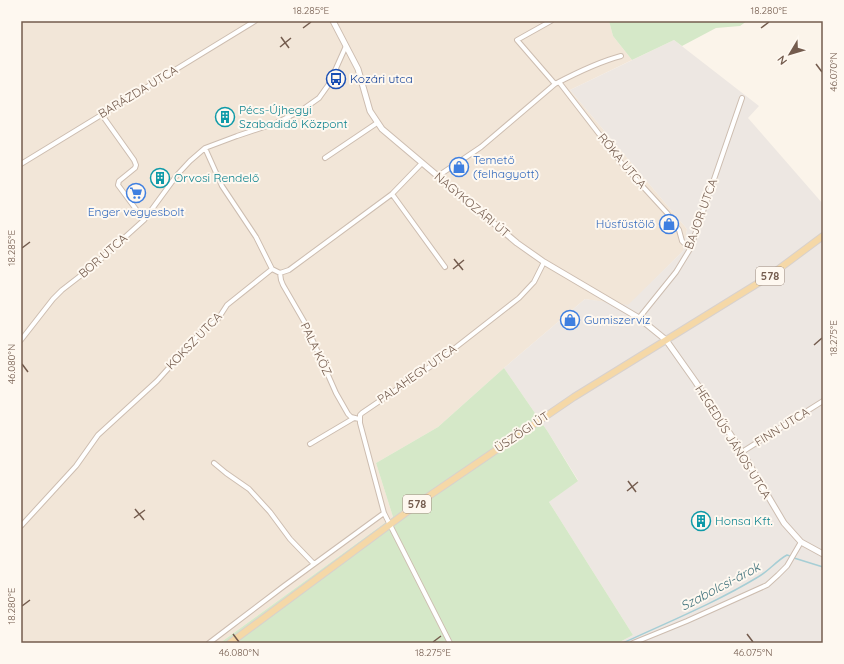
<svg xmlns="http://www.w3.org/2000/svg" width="844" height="664" font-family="Quicksand,sans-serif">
<rect width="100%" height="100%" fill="#fbf4ea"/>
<path fill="#f2e6d8" d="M21,21H609L613,36L632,60L570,90L687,229L683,251L628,306L585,299L504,368L438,427L376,463L393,517L220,643H21Z"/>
<path fill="#ede7e2" d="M674,40L759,106L748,118L823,204V643H618L633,635L549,502L578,480L548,432L504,368L585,299L628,305L683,251L687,229L570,90Z"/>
<path fill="#d5e8c8" d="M609,21H747L740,26L716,28L682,46L674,40L632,60L613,36Z
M504,368L548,432L578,481L549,502L633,635L618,643H220L393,517L376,463L438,427Z"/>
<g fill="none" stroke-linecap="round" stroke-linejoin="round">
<path stroke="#a6ced5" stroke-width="1.5" d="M794,558L823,567
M623,643C668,622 715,603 758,577C769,571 776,561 787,555L790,556"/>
<defs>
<path id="minor" d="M551,21L517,40L555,84C576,73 598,62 621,56
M559,82L623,165L667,213L679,230L682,241L690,249
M102,115L134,160L136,165L135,168L119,181L118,185L144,220
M205,148L222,186L256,237L272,269
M325,158L377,123
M21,164L255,21
M438,176L481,147L555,84
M392,194L445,267
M280,273L281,280L283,285L305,323L336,393L348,414L351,417L359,419
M639,318L676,272L690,249L742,98
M21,340L53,299L62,290L93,266L144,220L177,175L190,161L205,148L237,136L276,123L302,110L319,98L329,84L346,46
M310,444L354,418
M742,452L823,401
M214,463L226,473L249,489L270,512L290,539L314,564
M21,526L76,466L98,435L157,381L202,331L218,319L227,305L272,269L280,273L289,270L392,194L422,163
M209,643L284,586L384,513
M450,643L384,513L360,423V415L362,413L437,362L519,298L534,282L544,262
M633,643L687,621L767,585L778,575L787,566L801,542"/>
<path id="tertiary" d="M333,21L358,69L370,111L382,129L517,243L544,262L639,318L666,340L695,381L742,452L784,523L801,542L823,554"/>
<path id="primary" d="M230,643L423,500L574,397L768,277L823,236"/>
</defs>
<use href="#minor" stroke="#cdbdb0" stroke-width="6"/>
<use href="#tertiary" stroke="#cdbdb0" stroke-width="7"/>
<use href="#primary" stroke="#d8d1cd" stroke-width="8"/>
<use href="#minor" stroke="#fff" stroke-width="4"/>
<use href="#tertiary" stroke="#fff" stroke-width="5"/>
<use href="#primary" stroke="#f5d8a7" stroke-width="6"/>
</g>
<path fill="none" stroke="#745c4e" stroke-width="1.5" d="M303,28L311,22M761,28L769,22M281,37L289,48M280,47L291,38M816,64L822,72M22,248L30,242M454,259L463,270M453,269L464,260M814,345L822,338M22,364L28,372M628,481L636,492M627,491L638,482M135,509L144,520M134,518L145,510M22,606L30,600M233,634L239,642M747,634L753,642M433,642L441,636"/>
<defs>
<symbol id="bus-ring" viewBox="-11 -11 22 22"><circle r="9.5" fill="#fef8f0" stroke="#1a4fb4" stroke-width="1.5"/><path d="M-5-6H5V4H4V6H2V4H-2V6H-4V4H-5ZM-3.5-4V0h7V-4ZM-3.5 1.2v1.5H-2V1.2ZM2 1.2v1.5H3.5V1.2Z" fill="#1a4fb4"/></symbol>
<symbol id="building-ring" viewBox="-11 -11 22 22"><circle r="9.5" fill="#fef8f0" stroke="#0f9aa8" stroke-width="1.5"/><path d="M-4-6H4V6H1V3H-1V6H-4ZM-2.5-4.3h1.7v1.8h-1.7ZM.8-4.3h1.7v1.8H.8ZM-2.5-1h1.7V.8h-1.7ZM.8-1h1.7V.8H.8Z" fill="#0f9aa8"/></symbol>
<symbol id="shop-ring" viewBox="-11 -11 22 22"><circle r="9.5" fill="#fef8f0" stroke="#3f7fe0" stroke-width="1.5"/><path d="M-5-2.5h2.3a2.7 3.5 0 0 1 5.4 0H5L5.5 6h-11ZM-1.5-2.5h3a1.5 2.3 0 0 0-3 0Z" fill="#3f7fe0"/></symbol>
<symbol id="supermarket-ring" viewBox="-11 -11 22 22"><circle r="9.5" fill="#fef8f0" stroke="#3f7fe0" stroke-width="1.5"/><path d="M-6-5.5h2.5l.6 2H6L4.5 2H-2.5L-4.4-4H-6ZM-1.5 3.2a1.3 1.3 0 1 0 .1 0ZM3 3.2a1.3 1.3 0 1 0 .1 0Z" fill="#3f7fe0"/></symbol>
</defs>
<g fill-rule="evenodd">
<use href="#bus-ring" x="325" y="68" width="22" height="22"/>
<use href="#building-ring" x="214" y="106" width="22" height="22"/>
<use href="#shop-ring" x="448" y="156" width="22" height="22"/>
<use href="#building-ring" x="149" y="167" width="22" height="22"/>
<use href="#supermarket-ring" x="125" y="182" width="22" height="22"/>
<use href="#shop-ring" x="658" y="213" width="22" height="22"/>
<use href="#shop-ring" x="559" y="309" width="22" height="22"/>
<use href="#building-ring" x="690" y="510" width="22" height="22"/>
</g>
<g text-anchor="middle" stroke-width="4" stroke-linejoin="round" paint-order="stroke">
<g fill="#fef8f0" stroke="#9d8b7f" stroke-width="1">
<rect x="756" y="267" width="28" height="18" rx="3"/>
<rect x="403" y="495" width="28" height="18" rx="3"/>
</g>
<g font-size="11" font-weight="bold" fill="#745c4e">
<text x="770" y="280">578</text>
<text x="417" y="508">578</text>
</g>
<g font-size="12" fill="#164399" stroke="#fef8f0" text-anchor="start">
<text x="350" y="83">Kozári utca</text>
</g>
<g font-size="12" fill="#745c4e" stroke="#fef8f0">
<text transform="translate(138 92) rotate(-31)" y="4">BARÁZDA UTCA</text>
<text transform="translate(622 161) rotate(50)" y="4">RÓKA UTCA</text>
<text transform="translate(472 205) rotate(40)" y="4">NAGYKOZÁRI ÚT</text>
<text transform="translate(701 214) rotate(-70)" y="4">BAJOR UTCA</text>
<text transform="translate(103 256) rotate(-41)" y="4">BOR UTCA</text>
<text transform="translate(194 341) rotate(-46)" y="4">KOKSZ UTCA</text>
<text transform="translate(316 349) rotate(65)" y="4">PALA KÖZ</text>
<text transform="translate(417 374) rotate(-35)" y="4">PALAHEGY UTCA</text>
<text transform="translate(782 427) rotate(-32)" y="4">FINN UTCA</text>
<text transform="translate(522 432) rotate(-34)" y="4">ÜSZÖGI ÚT</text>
<text transform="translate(733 442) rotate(58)" y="4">HEGEDŰS JÁNOS UTCA</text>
</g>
<g font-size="12" fill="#0d838f" stroke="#fef8f0" text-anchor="start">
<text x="239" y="114">Pécs-Újhegyi<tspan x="239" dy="14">Szabadidő Központ</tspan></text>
<text x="174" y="182">Orvosi Rendelő</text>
<text x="715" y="525">Honsa Kft.</text>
</g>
<g font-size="12" fill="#366cbe" stroke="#fef8f0" text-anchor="start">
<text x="473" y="164">Temető<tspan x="473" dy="14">(felhagyott)</tspan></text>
<text x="136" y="216" text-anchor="middle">Enger vegyesbolt</text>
<text x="655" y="228" text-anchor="end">Húsfüstölő</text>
<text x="584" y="324">Gumiszerviz</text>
</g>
<g font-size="13" font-style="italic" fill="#46767f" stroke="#fef8f0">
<text transform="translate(720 586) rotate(-28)" y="5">Szabolcsi-árok</text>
</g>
</g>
<rect width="844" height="664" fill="none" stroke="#fef8f0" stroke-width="44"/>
<g transform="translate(790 54) rotate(232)" stroke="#fef8f0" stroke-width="3" paint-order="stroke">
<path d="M0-3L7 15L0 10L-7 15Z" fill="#745c4e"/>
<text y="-6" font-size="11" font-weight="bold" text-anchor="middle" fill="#745c4e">N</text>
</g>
<rect x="22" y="22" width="800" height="620" fill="none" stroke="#745c4e" stroke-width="1.5"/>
<g font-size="10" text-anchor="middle" fill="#745c4e">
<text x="311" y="14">18.285°E</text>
<text x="769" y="14">18.280°E</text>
<text transform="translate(833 72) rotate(-90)" y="4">46.070°N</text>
<text transform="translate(11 248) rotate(-90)" y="4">18.285°E</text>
<text transform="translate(833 338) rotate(-90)" y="4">18.275°E</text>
<text transform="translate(11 364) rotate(-90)" y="4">46.080°N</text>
<text transform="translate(11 606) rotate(-90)" y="4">18.280°E</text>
<text x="239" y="656">46.080°N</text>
<text x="433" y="656">18.275°E</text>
<text x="753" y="656">46.075°N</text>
</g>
</svg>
